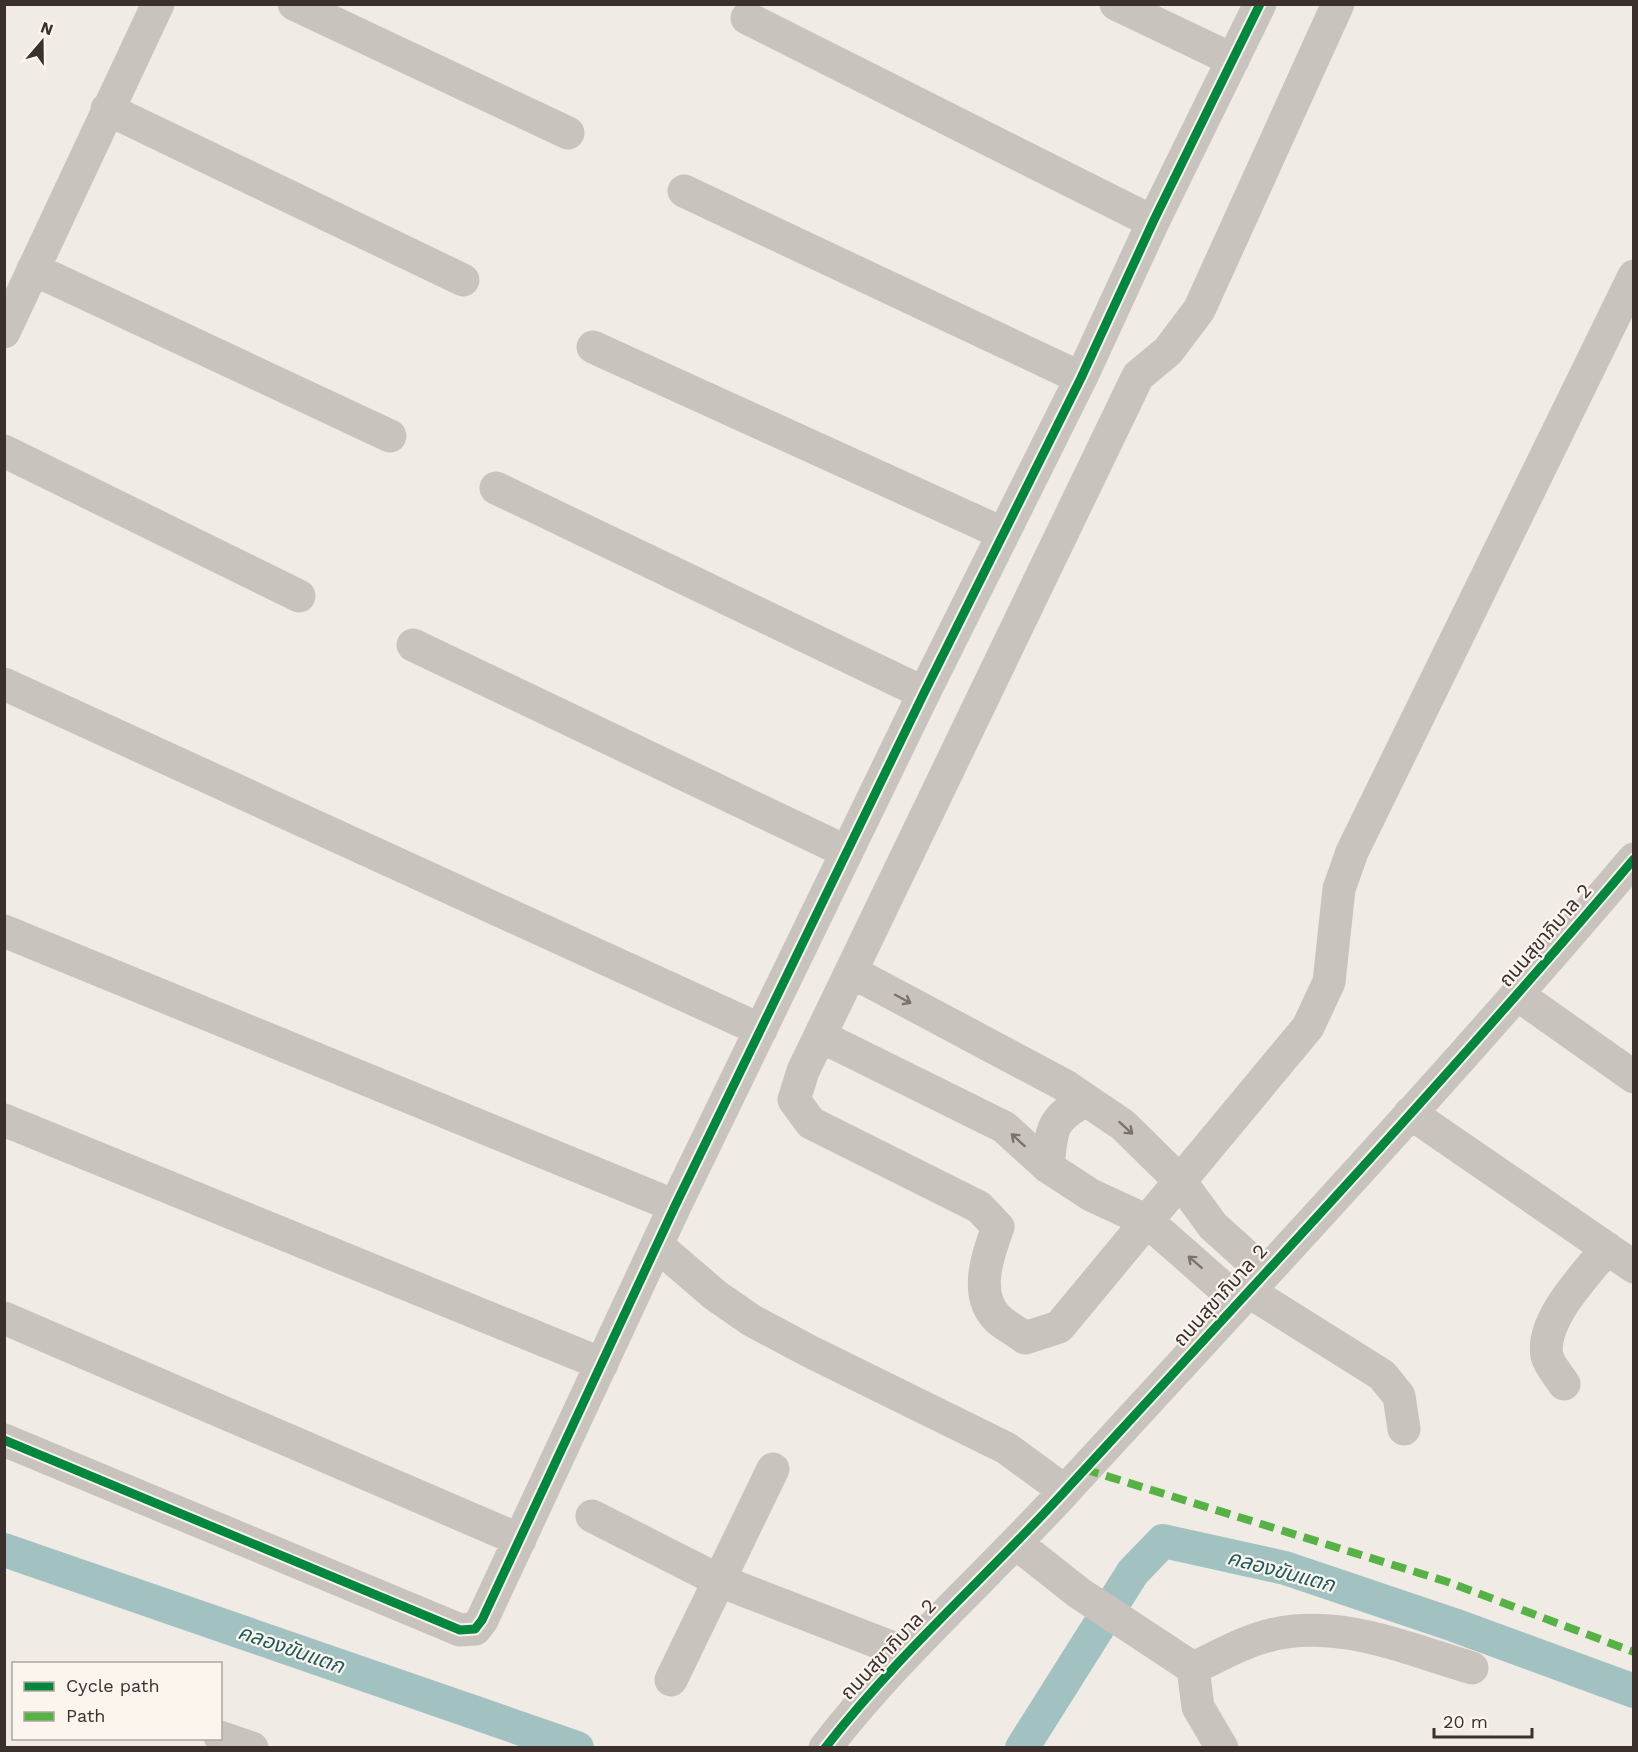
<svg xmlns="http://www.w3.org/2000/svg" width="1638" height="1752" font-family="'Work Sans','Noto Sans Thai',sans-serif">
<rect width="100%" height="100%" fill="#f0ebe5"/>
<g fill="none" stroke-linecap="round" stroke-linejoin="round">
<path stroke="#a1c2c1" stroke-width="34" d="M4,1550L577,1748
M1022,1748L1133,1572L1163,1541L1285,1568L1454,1625L1634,1691"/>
<path stroke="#c9c3be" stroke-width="33" d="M294,4L568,133
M1116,4L1233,60
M1338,4L1199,310L1168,351L1138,376L803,1071L794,1100L811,1123L979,1207L998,1227C988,1254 973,1295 998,1319C1006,1326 1016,1331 1025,1338L1059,1327L1308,1027L1329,982L1339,889L1352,852L1634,276
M747,18L1153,222
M107,109L463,280
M684,191L1081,378
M33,269L390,436
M4,332L158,4
M593,347L1002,533
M4,451L299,596
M496,488L924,693
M413,645L847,852
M4,684L761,1030
M4,931L675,1206
M852,972L1064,1085L1123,1125L1180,1181L1213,1226L1265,1273
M1518,995L1634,1077
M820,1036L1004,1127L1048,1167L1091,1195L1147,1221L1238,1301
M1410,1113L1634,1267
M4,1120L602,1364
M1048,1167C1052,1128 1050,1120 1086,1100
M658,1246L715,1295L751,1320L809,1351L1006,1448L1065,1491
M1248,1291L1382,1375L1399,1396L1404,1429
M4,1318L520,1540
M1564,1384C1559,1376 1549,1365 1547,1356C1540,1320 1586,1275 1607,1248
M4,1440L460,1630L475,1629L482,1620L675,1206L924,693L1081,378L1153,222L1260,4
M592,1516L720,1581L906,1653
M1017,1544L1079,1593L1193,1668L1198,1707L1222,1748
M1193,1668C1215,1658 1237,1645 1260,1638C1332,1615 1404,1648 1472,1668
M671,1680L773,1469
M220,1737L252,1748
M825,1748C897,1655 985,1578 1064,1492C1256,1283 1450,1076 1634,859"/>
<path stroke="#57b246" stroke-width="8" stroke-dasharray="15 8" stroke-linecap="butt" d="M1084,1469L1448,1582L1634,1652"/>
<defs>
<path id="cycleway" d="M4,1440L460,1630L475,1629L482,1620L675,1206L924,693L1081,378L1153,222L1260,4
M825,1748C897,1655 985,1578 1064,1492C1256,1283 1450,1076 1634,859"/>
</defs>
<use href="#cycleway" stroke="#fbf5ee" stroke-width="13"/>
<use href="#cycleway" stroke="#00873e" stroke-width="9"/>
</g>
<defs><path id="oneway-shaft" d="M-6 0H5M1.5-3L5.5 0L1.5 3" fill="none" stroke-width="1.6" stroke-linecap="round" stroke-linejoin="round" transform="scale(1.5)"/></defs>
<g stroke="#7b726d">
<use href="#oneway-shaft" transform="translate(903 999) rotate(28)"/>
<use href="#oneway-shaft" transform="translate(1126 1128) rotate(42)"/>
<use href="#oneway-shaft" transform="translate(1018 1140) rotate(-138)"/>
<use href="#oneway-shaft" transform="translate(1195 1262) rotate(-139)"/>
</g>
<g text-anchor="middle" stroke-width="4.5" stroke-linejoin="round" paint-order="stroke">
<g font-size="20" fill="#3b302b" stroke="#fbf5ee">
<text transform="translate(1545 935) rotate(-49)" y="7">ถนนสุขาภิบาล 2</text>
<text transform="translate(1220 1295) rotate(-48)" y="7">ถนนสุขาภิบาล 2</text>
<text transform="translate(888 1649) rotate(-47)" y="7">ถนนสุขาภิบาล 2</text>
</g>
<g font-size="21" font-style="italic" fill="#1f5a5e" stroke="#fbf5ee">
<text transform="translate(1281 1571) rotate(15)" y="7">คลองขันแตก</text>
<text transform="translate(291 1649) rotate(19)" y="7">คลองขันแตก</text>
</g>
</g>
<rect width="1638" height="1752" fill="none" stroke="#3b302b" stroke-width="12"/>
<rect x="12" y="1662" width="210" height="78" fill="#fbf5ee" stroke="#aea6a0" stroke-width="1.5"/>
<rect x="24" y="1682" width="30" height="9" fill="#00873e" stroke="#aea6a0" stroke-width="1.5"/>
<text x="66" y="1692" font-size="18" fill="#3b302b">Cycle path</text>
<rect x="24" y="1712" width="30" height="9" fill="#57b246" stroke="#aea6a0" stroke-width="1.5"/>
<text x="66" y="1722" font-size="18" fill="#3b302b">Path</text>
<g transform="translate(42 42) rotate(20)" stroke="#fbf5ee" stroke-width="4.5" paint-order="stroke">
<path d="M0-4.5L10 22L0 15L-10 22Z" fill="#3b302b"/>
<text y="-9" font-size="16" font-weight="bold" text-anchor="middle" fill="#3b302b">N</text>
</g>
<path d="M1434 1728v9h98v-9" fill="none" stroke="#3b302b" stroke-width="3"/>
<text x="1443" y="1728" font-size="18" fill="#3b302b" stroke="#fbf5ee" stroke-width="4.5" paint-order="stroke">20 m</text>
</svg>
